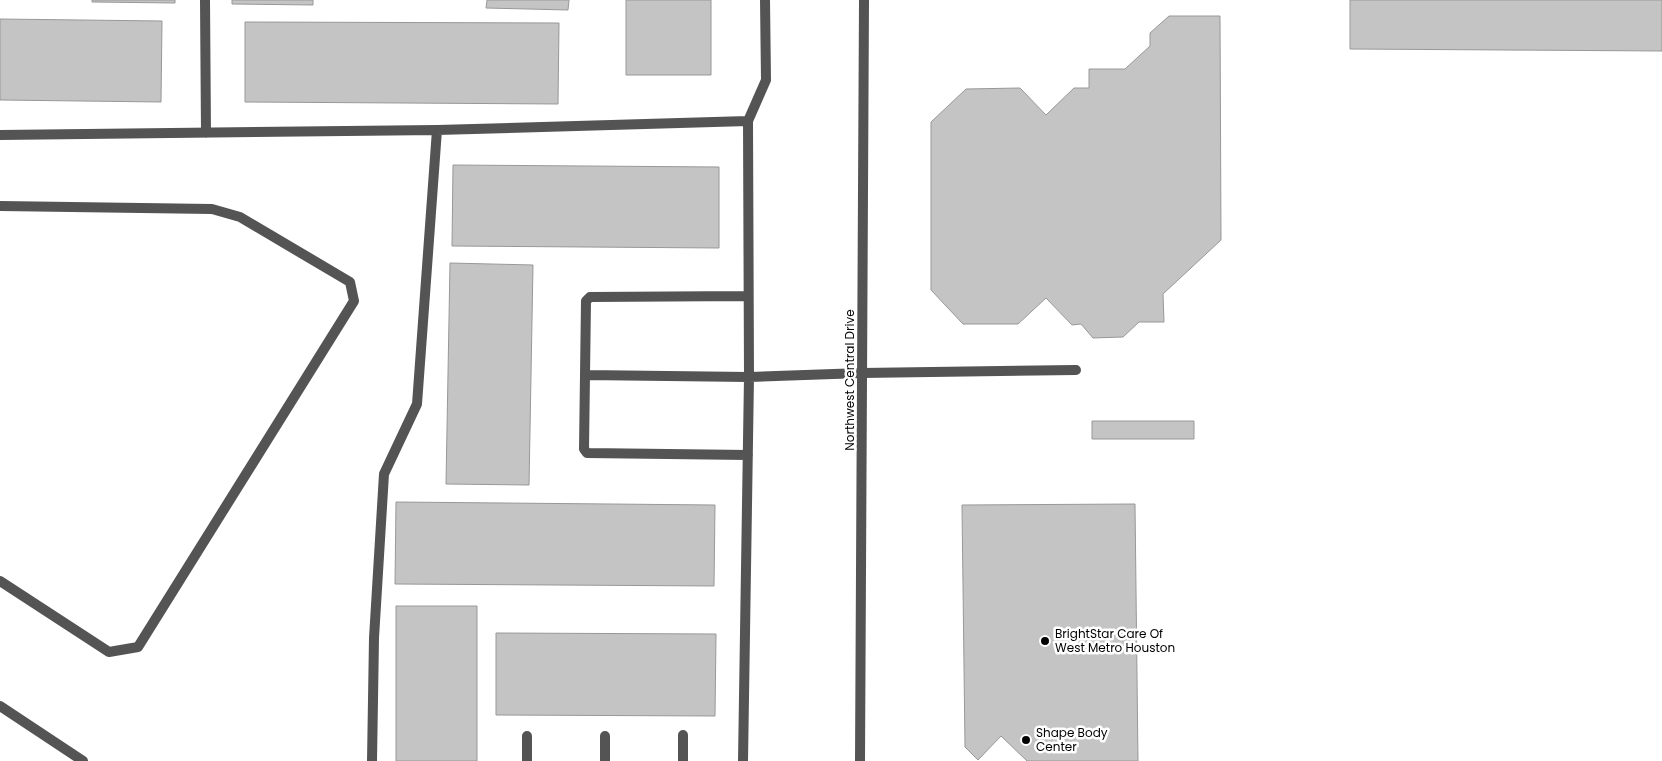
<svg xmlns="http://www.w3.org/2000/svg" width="1662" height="761" font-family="Poppins,sans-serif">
<rect width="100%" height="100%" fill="#fff"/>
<path fill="#c4c4c4" stroke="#989898" d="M92,0H175V3L92,2Z
M232,0H313V5L232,4Z
M487,0H569L568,10L486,8Z
M626,0H711V75H626Z
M1350,0H1662V51L1350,49Z
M1169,16H1220L1221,240L1163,294L1164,322H1139L1123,337L1093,338L1081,324L1072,325L1046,298L1018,324H963L931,290V122L966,89L1020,88L1046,115L1074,88H1089V69H1125L1150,46V33Z
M0,19L162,21L161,102L0,100Z
M245,22L559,23L558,104L245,102Z
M453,165L719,167V248L452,246Z
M450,263L533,265L529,485L446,484Z
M1092,421H1194V439H1092Z
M396,502L715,505L714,586L395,584Z
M1135,504L1138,761H1027L1001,736L978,760L965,747L962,505Z
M396,606H477V761H396Z
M496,633L716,634L715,716L496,715Z"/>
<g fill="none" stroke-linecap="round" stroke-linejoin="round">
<path stroke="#545454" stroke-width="10" d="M205,0L206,133
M748,121L766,80L765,0
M0,135L437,130L748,121L749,377L862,373L1076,370
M0,206L212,209L240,217L350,282L354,301L138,647L109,652L0,581
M585,375L749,377L743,761
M748,455L587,453L584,449L586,301L590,297L748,296
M527,736V761
M372,761L374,638L384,474L417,404L437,130
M605,761V736
M683,761V735"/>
<path stroke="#545454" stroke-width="10" d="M0,706L83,761
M860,761L864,0"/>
</g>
<g fill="#000" stroke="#fff" stroke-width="2">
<circle cx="1045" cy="641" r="5"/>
<circle cx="1026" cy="740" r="5"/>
</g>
<g text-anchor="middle" stroke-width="5" stroke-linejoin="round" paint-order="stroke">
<g font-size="12" fill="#000" stroke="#fff">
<text transform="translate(850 380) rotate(-90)" y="4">Northwest Central Drive</text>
</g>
<g font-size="12" fill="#000" stroke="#fff" text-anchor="start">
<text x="1055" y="638">BrightStar Care Of<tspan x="1055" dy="14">West Metro Houston</tspan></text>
<text x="1036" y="737">Shape Body<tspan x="1036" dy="14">Center</tspan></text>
</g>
</g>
</svg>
